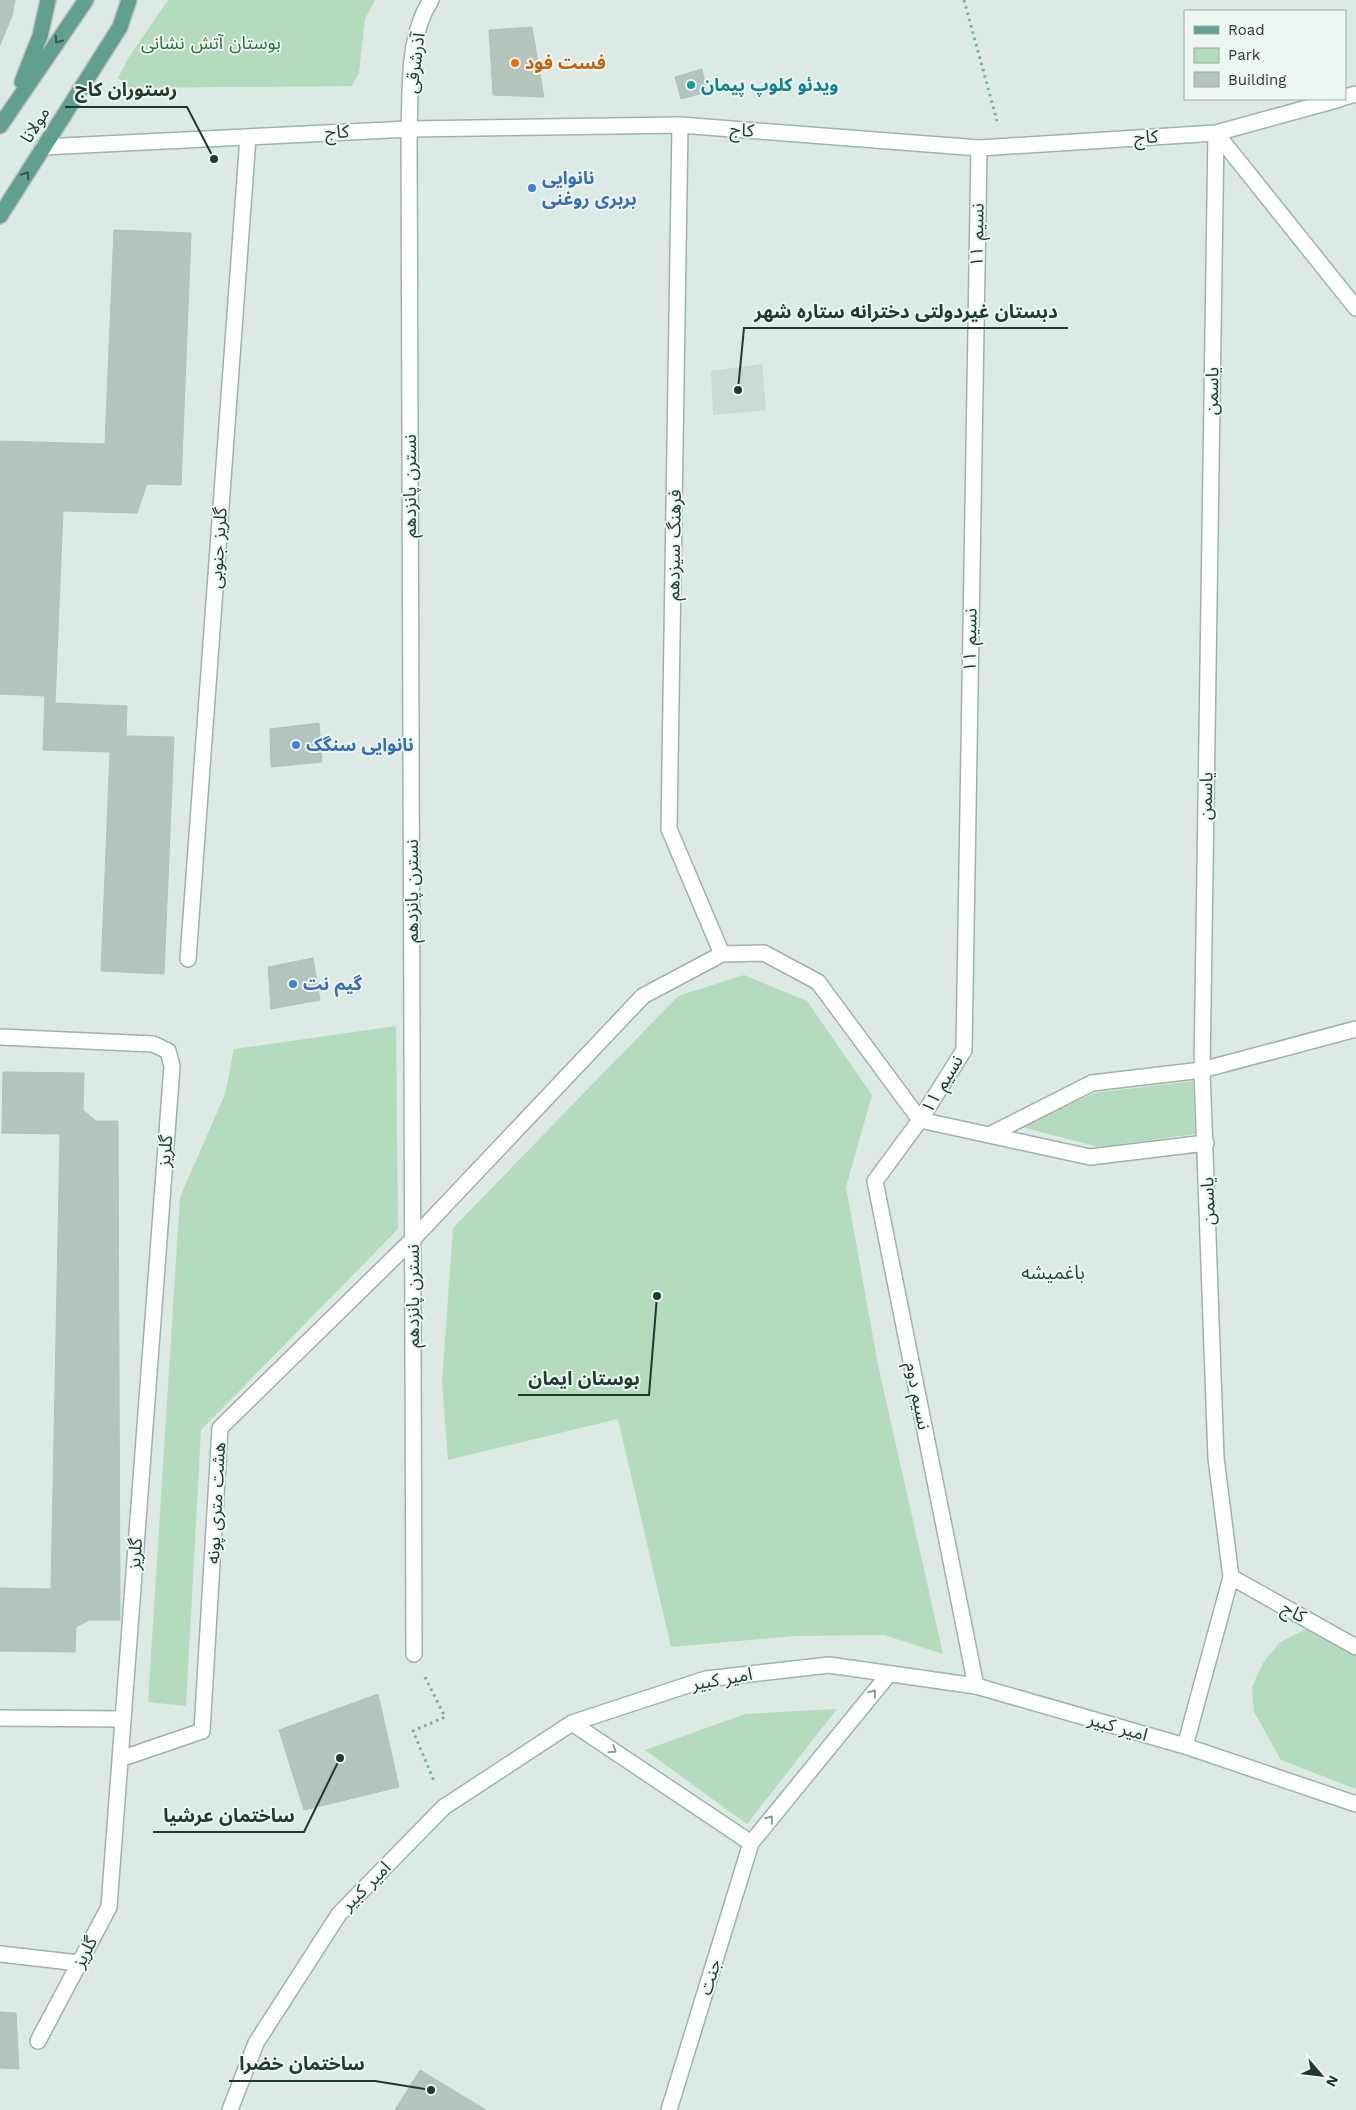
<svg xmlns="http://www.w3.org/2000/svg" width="1356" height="2110" font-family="'Work Sans','Noto Sans Arabic',sans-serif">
<rect width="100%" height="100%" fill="#dde9e4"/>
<path fill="#cbd9d2" d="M762,364L766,410L713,415L711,371Z"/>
<path fill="#b5dbbf" d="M168,0H375L365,19L359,73L352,86L129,88L118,78L129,57Z
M744,975L807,1001L872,1095L846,1187L878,1365L943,1654L884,1635L795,1636L671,1647L618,1419L448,1460L442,1382L453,1228L678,996Z
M396,1026L398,1229L201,1430L186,1706L148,1702L180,1197L225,1094L234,1049Z
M1193,1081L1195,1134L1099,1147L1021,1127L1094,1093Z
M1306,1629L1329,1630L1356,1649V1789L1281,1760L1254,1712L1252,1687L1263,1663L1279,1643Z
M837,1709L747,1824L645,1750L745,1714Z"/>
<path fill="#b2c4bc" stroke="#b0c3ba" d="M0,0H15L12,16L0,45Z
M532,27L544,97L493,95L489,30Z
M702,69L707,92L681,99L675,77Z
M114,230L191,233L181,485L147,484L137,513L63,511L55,703L127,706L126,736L174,737L164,974L101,971L110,752L43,750L45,696L0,694V441L105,444Z
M319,723L322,762L271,767L270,729Z
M313,958L320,1000L271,1009L268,967Z
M3,1072L84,1073L83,1110L96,1121H118L120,1620H89L76,1627L75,1652L0,1651V1588L51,1589L60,1134L2,1133Z
M378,1694L399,1787L304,1810L279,1730Z
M0,2012L16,2013L19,2069L0,2068Z
M420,2070L486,2110H395Z"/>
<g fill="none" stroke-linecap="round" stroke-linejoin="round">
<defs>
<path id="street" d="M680,125L669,829L722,954
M409,129L414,1654
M188,959L248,137
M0,1037L153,1044L168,1051L172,1066L109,1907L38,2041
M1206,1143L1090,1157L989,1135L1092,1083L1202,1070L1356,1029
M1231,1577L1356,1647
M976,1686L875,1181L920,1120L964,1050L979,148
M0,1718L123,1719
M1185,1746L1231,1577L1216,1458L1202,1070L1216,133
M120,1759L202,1731L220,1428L413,1239L643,996L722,954L764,953L818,982L920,1120L989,1135
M0,1954L79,1963"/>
<path id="secondary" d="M1345,97L1356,94
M409,129C411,86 407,37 431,0
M1216,133L1356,308
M43,147L409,129L680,125L979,148L1216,133L1340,99
M572,1723L751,1843L889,1674
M230,2110L256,2043L339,1914L444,1807L572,1723L706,1679L829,1665L976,1686L1185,1746L1356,1804
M669,2110L751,1843"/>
<path id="primary" d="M22,82L40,36L48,0
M0,126L86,0
M0,216L120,27L129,0"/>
</defs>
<use href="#street" stroke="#a0b1ab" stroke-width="18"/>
<use href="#secondary" stroke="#9cb5ab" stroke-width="18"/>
<use href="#primary" stroke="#bcc4c1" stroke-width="18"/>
<path stroke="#7dad9d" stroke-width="3" stroke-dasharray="2.5 4" stroke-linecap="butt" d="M964,0L997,121
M425,1677L445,1717L413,1731L434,1781"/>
<use href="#street" stroke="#fff" stroke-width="15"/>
<use href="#secondary" stroke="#fff" stroke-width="15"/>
<use href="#primary" stroke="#61a08e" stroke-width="15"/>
</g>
<defs><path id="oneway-chevron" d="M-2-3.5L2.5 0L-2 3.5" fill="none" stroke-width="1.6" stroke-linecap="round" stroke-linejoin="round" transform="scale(1.25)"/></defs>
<g stroke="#33584d">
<use href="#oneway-chevron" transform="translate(58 40) rotate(125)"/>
<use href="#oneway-chevron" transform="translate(26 175) rotate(-58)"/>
</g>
<g stroke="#8f9c98">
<use href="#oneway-chevron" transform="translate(873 1693) rotate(-51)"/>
<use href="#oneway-chevron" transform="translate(613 1750) rotate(34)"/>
<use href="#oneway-chevron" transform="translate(770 1819) rotate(-51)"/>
</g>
<circle fill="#e8710a" stroke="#edf6f1" stroke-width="2" cx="515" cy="63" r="5"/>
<circle fill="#0f9aa8" stroke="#edf6f1" stroke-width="2" cx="691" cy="85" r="5"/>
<g fill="#3f7fe0" stroke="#edf6f1" stroke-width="2">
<circle cx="532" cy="188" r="5"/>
<circle cx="296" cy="745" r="5"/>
<circle cx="293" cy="984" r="5"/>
</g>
<g text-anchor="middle" stroke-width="4" stroke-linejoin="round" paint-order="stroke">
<g font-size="18" fill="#296f43" stroke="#edf6f1">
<text x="211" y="49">بوستان آتش نشانی</text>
</g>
<g font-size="18" fill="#1f3931" stroke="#edf6f1">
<text transform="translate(415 63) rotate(-83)" y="6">آذرشرقی</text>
<text transform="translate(35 125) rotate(-58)" y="6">مولانا</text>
<text transform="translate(742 130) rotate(4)" y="6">کاج</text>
<text transform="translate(337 132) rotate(-3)" y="6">کاج</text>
<text transform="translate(1146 137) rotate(-3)" y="6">کاج</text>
<text transform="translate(977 235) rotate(-89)" y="6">نسیم ۱۱</text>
<text transform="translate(1212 391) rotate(-89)" y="6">یاسمن</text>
<text transform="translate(410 486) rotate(-90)" y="6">نسترن پانزدهم</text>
<text transform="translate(674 545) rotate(-89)" y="6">فرهنگ سیزدهم</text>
<text transform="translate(218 548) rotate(-86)" y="6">گلریز جنوبی</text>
<text transform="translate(970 640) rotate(-89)" y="6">نسیم ۱۱</text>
<text transform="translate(1206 796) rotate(-89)" y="6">یاسمن</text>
<text transform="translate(412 891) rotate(-90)" y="6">نسترن پانزدهم</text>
<text transform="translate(942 1084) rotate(-59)" y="6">نسیم ۱۱</text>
<text transform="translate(165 1151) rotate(-85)" y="6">گلریز</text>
<text transform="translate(1208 1201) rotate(-92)" y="6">یاسمن</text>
<text transform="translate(413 1296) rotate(-90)" y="6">نسترن پانزدهم</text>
<text transform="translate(918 1396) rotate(79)" y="6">نسیم دوم</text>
<text transform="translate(216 1503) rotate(-87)" y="6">هشت متری پونه</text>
<text transform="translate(135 1554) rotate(-86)" y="6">گلریز</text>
<text transform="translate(1294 1612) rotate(29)" y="6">کاج</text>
<text transform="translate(722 1679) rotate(-10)" y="6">امیر کبیر</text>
<text transform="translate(1118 1727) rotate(16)" y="6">امیر کبیر</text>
<text transform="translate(366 1886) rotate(-45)" y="6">امیر کبیر</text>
<text transform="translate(85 1952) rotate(-62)" y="6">گلریز</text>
<text transform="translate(710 1977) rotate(-73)" y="6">جنت</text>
</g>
<g font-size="18" font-weight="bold" fill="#c56008" stroke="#edf6f1" text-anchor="start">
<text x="525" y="69">فست فود</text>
</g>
<g font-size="18" font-weight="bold" fill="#0d838f" stroke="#edf6f1" text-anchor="start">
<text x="701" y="91">ویدئو کلوپ پیمان</text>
</g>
<g font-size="18" font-weight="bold" fill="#366cbe" stroke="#edf6f1" text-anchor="start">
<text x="542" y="184">نانوایی<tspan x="542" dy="21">بربری روغنی</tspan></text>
<text x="306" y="751">نانوایی سنگک</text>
<text x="303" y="990">گیم نت</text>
</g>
<g font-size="19" fill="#1b4a3e" stroke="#edf6f1">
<text x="1053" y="1279">باغمیشه</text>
</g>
</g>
<path fill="none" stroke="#1f3931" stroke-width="2" d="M214 159L187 107H65M738 390L744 328H1068M657 1296L649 1395H518M340 1758L304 1832H153M431 2090L375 2081H229"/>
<g fill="#1f3931" stroke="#edf6f1" stroke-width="2">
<circle cx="214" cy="159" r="5"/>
<circle cx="738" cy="390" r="5"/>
<circle cx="657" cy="1296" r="5"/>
<circle cx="340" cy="1758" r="5"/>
<circle cx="431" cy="2090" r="5"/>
</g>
<g font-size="19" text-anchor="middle" font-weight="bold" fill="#1f3931" stroke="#edf6f1" stroke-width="4" stroke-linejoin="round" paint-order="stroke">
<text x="126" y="96">رستوران کاج</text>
<text x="906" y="318">دبستان غیردولتی دخترانه ستاره شهر</text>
<text x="584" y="1385">بوستان ایمان</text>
<text x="229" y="1822">ساختمان عرشیا</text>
<text x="302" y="2070">ساختمان خضرا</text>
</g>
<rect x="1184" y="10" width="162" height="90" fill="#edf6f1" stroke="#9baaa4"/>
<rect x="1194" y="26" width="25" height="8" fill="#61a08e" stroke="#9baaa4"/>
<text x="1228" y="35" font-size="15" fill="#1f3931">Road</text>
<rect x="1194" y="48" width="25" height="15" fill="#b5dbbf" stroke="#9baaa4"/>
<text x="1228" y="60" font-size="15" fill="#1f3931">Park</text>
<rect x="1194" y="72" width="25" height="15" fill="#b2c4bc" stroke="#9baaa4"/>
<text x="1228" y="85" font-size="15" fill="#1f3931">Building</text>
<g transform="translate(1321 2075) rotate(118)" stroke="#edf6f1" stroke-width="4" paint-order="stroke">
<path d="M0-4L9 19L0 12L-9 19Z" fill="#1f3931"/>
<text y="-8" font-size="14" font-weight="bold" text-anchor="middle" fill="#1f3931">N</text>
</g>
</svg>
